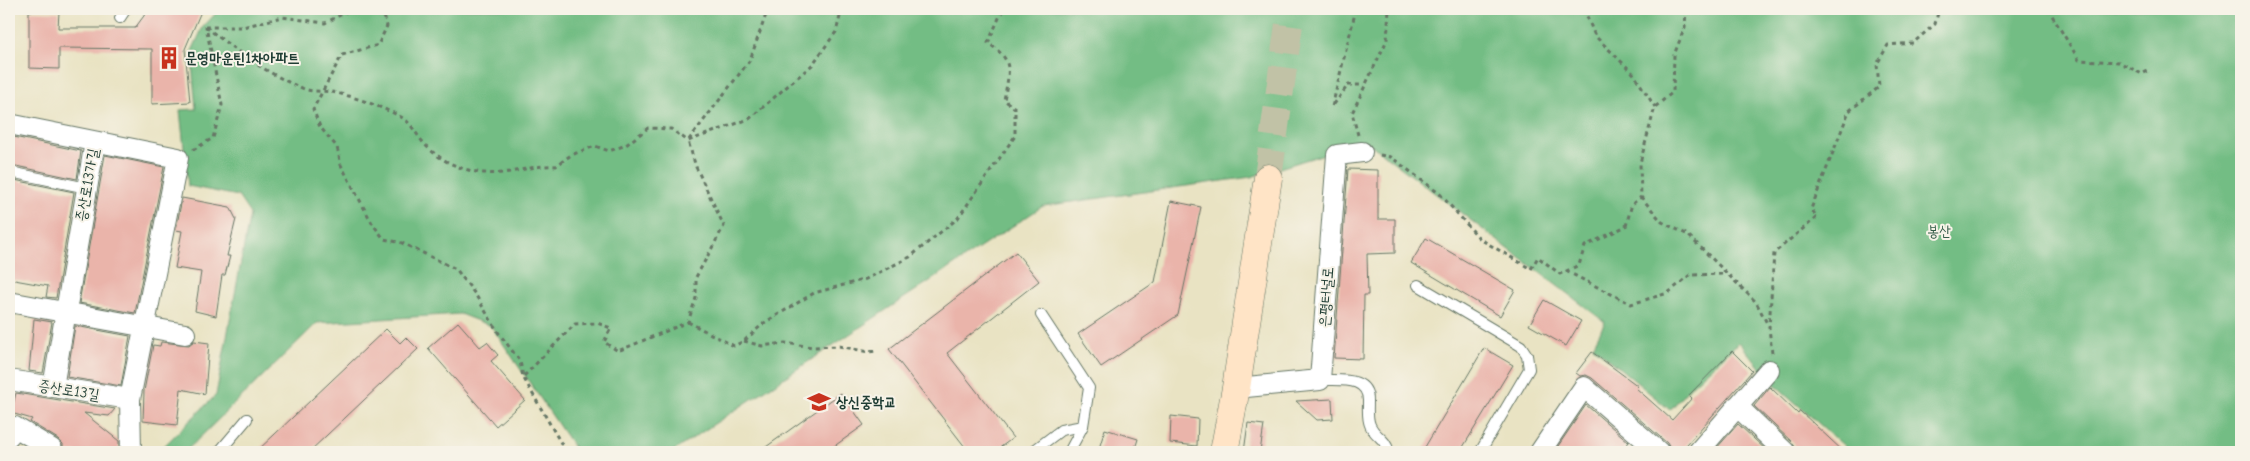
<svg xmlns="http://www.w3.org/2000/svg" width="2250" height="461" font-family="'Comic Neue','Poor Story',sans-serif">
<rect width="100%" height="100%" fill="#f7f3e8"/>
<filter id="ink" filterUnits="userSpaceOnUse"><feTurbulence type="fractalNoise" baseFrequency=".02" numOctaves="2"/><feDisplacementMap in="SourceGraphic" scale="10" xChannelSelector="R" yChannelSelector="G"/><feConvolveMatrix kernelMatrix="1 2 1 2 8 2 1 2 1" color-interpolation-filters="sRGB"/></filter>
<filter id="wash" filterUnits="userSpaceOnUse"><feTurbulence type="fractalNoise" baseFrequency=".0096" numOctaves="4" result="noise"/><feDisplacementMap in="SourceGraphic" scale="20" xChannelSelector="R" yChannelSelector="G"/><feGaussianBlur stdDeviation="1.12" result="paint"/><feColorMatrix in="noise" values="0 0 0 0 0 0 0 0 0 0 0 0 0 0 0 0 0 1.4 0 .05"/><feComposite in="paint" operator="in"/></filter>
<g filter="url(#wash)">
<rect width="100%" height="100%" fill="#e9e3c3"/>
<path fill="#73bd84" stroke="#497d5c" d="M220,9H2241V452H1851L1772,382L1739,342L1693,384L1670,410L1593,346L1605,322L1366,141L1251,177L1043,206L672,452H577L491,326L460,314L317,323L185,452H158L216,395L250,214L238,196L188,186L180,110L196,109L191,53L203,27Z"/>
<g id="blocks">
<path fill="#eab4aa" d="M149,9H202L185,49L190,102L152,104V49L59,48V69L29,68V11L59,12L58,28H135Z
M9,136L81,151L77,179L16,166L9,170Z
M105,155L164,167L135,313L79,303Z
M1348,169L1378,170V219H1395V253L1367,254L1368,295H1364L1363,359L1334,358Z
M9,176L14,180L74,192L56,298L46,297L48,286L9,279Z
M182,198L230,207L236,219L227,256H230L225,275H222L216,316L195,311L201,272L175,268L182,231L176,230Z
M1171,201L1201,207L1178,315L1101,367L1078,334L1155,282Z
M1426,238L1515,290L1500,316L1411,263Z
M1016,252L1039,281L947,353L1013,438L994,452H969L889,349Z
M1544,300L1581,321L1566,346L1529,325Z
M34,319L52,322L43,373L29,371Z
M458,322L480,347L487,342L498,355L491,361L525,400L496,426L428,348Z
M75,326L130,336L121,386L67,377Z
M386,329L400,343L406,337L418,349L309,452H256Z
M194,341L209,343L205,394L181,389L177,425L143,421L144,391L153,345L160,346L161,342L189,345Z
M1484,348L1513,365L1460,452H1422Z
M1732,351L1752,371L1680,452H1672L1667,443L1592,378L1586,375L1580,376L1576,373L1592,352L1638,386L1636,388L1672,420L1692,398L1689,395Z
M1770,387L1798,414L1800,411L1844,452H1797L1793,443L1754,406Z
M16,393L115,409L109,416L84,413L119,441V452H63V444L58,439L30,422L32,419L11,413Z
M841,393L864,425L826,452H759Z
M1332,399L1333,419L1317,420L1296,401Z
M1586,405L1629,442L1621,452H1554Z
M1171,416L1198,419L1197,446L1170,443Z
M1248,423L1264,425L1260,452H1244Z
M1738,424L1768,452H1718L1715,450Z
M1105,429L1138,439L1134,452H1098Z"/>
</g>
</g>
<g filter="url(#ink)">
<use href="#blocks" fill-opacity="0" stroke="#676" stroke-width="1"/>
<g fill="none" stroke-linecap="round" stroke-linejoin="round">
<path stroke="#c1c2a6" stroke-width="28" stroke-dasharray="28 14" stroke-linecap="butt" d="M1268,178L1291,9"/>
<defs>
<path id="lane" d="M120,18L126,9
M15,173L87,188
M1418,285L1521,346L1527,355L1529,369L1480,452
M1041,315L1089,388L1083,426L1069,452
M1320,380C1339,381 1369,375 1368,402C1368,409 1367,418 1370,425C1375,437 1385,437 1389,452
M219,452L247,419
M1032,452L1061,430L1083,426"/>
<path id="street" d="M9,124L178,158L130,399L131,452
M9,302L185,334
M9,380L130,399
M53,387L95,142
M1236,388L1320,380L1337,155L1362,152
M1737,406L1785,452
M9,436L15,427L52,449
M1540,452L1584,387L1659,452
M1698,452L1769,370"/>
<path id="secondary" d="M1224,452L1236,388L1268,178"/>
</defs>
<use href="#lane" stroke="#676" stroke-width="12"/>
<use href="#street" stroke="#676" stroke-width="22"/>
<use href="#secondary" stroke="#676" stroke-width="29"/>
<path stroke="#676" stroke-width="3" stroke-dasharray="4 4" stroke-linecap="butt" d="M382,9L387,26L378,45L342,55L313,109L320,127L337,147L341,165L372,223L384,239L402,243L456,269L475,294L498,332L520,361L523,377
M1356,9L1332,107L1348,85H1364
M1584,9L1595,36L1633,73L1655,107
M1686,9L1685,27L1674,55L1673,92L1655,107L1640,163L1641,197L1662,222L1688,235L1756,302L1769,327
M2048,9L2079,60L2119,62L2142,74L2150,70
M206,27C235,50 267,74 302,88C313,93 320,90 331,92C351,95 385,108 403,118C411,123 416,134 422,141C437,160 462,171 485,173C510,176 532,164 556,166L571,155L595,146L609,151L626,145L648,128L671,129L688,141L749,119L812,65L836,32L842,9
M1358,135L1352,113L1387,40L1389,9
M193,150L213,138L222,105L206,27H243L282,17L325,23L352,9
M1380,155L1391,157L1440,194L1480,239L1531,269L1538,257L1560,274L1579,265L1585,246L1626,226L1632,204L1641,197
M1566,271L1631,304L1668,293L1690,275L1726,274
M688,322L734,346L744,341L764,323L814,293L866,279L910,257L958,218L1015,136V108L1004,100C1009,71 1015,61 988,43L1003,9
M744,341L762,346L785,343L813,347L839,346L869,352L876,351
M1772,353L1769,328L1774,253L1817,217L1811,209L1849,111L1879,87L1877,64L1888,45L1913,43L1935,24L1939,9
M566,452L523,377L575,324L597,323L611,328L604,342L618,351L688,322L696,298V277L724,226L696,167L688,141L750,60L768,9"/>
<use href="#lane" stroke="#fff" stroke-width="10"/>
<use href="#street" stroke="#fff" stroke-width="20"/>
<use href="#secondary" stroke="#ffe4c6" stroke-width="28"/>
</g>
</g>
<defs>
<symbol id="building-bare" viewBox="-9 -9 18 18"><path d="M-4-6H4V6H1V3H-1V6H-4ZM-2.5-4.3h1.7v1.8h-1.7ZM.8-4.3h1.7v1.8H.8ZM-2.5-1h1.7V.8h-1.7ZM.8-1h1.7V.8H.8Z" fill="#c8321e" stroke="#f7f3e8" stroke-width="2.5" paint-order="stroke"/></symbol>
<symbol id="school-bare" viewBox="-9 -9 18 18"><path d="M0-5L7-2L0 1L-7-2ZM-4 1L0 2.5L4 1V4Q0 6-4 4Z" fill="#c8321e" stroke="#f7f3e8" stroke-width="2.5" paint-order="stroke"/></symbol>
</defs>
<g fill-rule="evenodd">
<use href="#building-bare" x="153" y="42" width="32" height="32"/>
<use href="#school-bare" x="803" y="386" width="32" height="32"/>
</g>
<g text-anchor="middle" stroke-width="4" stroke-linejoin="round" paint-order="stroke">
<g font-size="15" font-weight="bold" fill="#1f3d34" stroke="#f7f3e8" text-anchor="start">
<text x="185" y="63">문영마운틴1차아파트</text>
<text x="836" y="407">상신중학교</text>
</g>
<g font-size="15" fill="#1f3d34" stroke="#f7f3e8">
<text transform="translate(87 185) rotate(-80)" y="5">증산로13가길</text>
<text transform="translate(1326 297) rotate(-86)" y="5">은평터널로</text>
<text transform="translate(69 390) rotate(9)" y="5">증산로13길</text>
</g>
<g font-size="15" fill="#355d49" stroke="#f7f3e8">
<text x="1939" y="236">봉산</text>
</g>
</g>
<rect width="2250" height="461" fill="none" stroke="#f7f3e8" stroke-width="30"/>
</svg>
